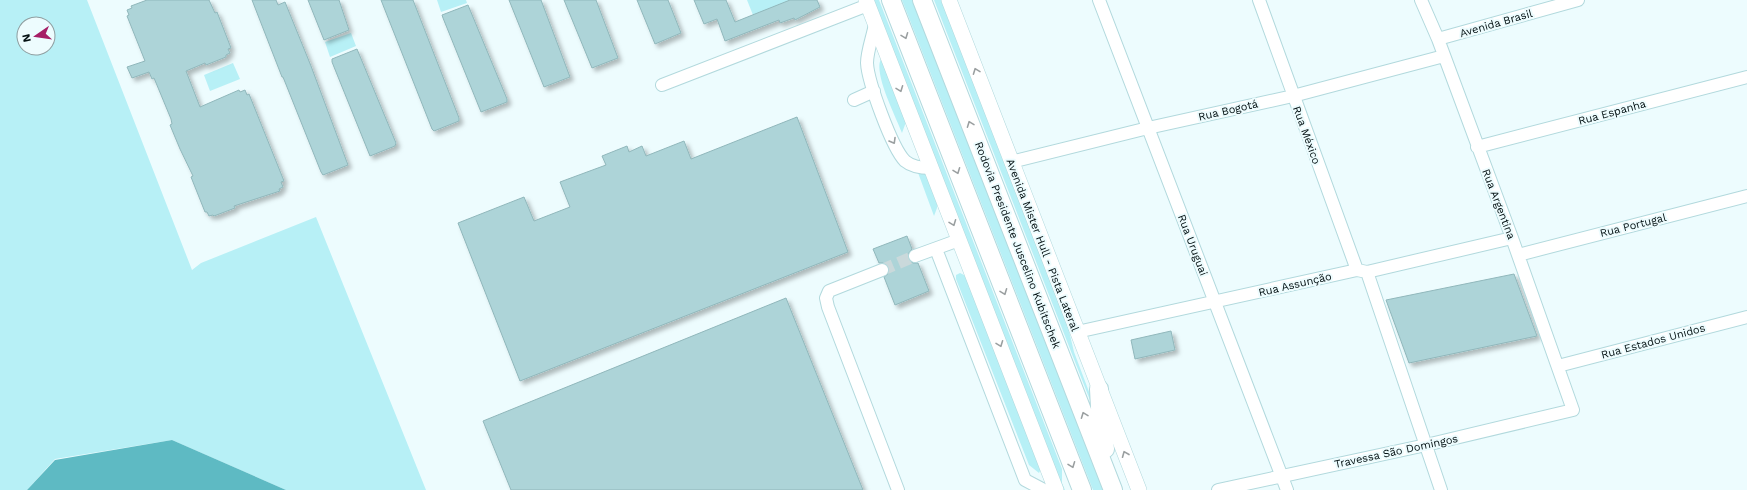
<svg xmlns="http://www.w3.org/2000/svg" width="1747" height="490" font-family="'Work Sans',sans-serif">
<defs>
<filter id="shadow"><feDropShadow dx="3.5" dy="3.5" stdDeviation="2" flood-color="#0004"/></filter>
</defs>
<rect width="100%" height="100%" fill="#edfcfe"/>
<path fill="#b7f0f6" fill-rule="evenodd" d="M0,0H87L192,270L201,263L316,217L426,490H286L172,440L55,459L27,490H0ZM24,24H48V48H24Z
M437,0H466L467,3L441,12Z
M747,0H790L753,15Z
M872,0H879L1062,469V483L1065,490H1063Z
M902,0H912L1103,490H1093Z
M934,0H942L1066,318L1074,352L1094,405L1093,408Z
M351,33L356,46L330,57L325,42Z
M881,59L906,122L902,133C896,117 873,73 881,59Z
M233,63L240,79L210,91L204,75Z
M917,170L925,171L937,204V208L934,216Z
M960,273L966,276L1041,469L1039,473L1029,465L956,279V275Z"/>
<path fill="#5ebac3" d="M172,440L286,490H27L55,460Z"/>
<path fill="#add4d8" stroke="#90b7bb" filter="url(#shadow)" d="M147,0H209L215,13L217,12L231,48L228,49L230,53L226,55V57L206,65L205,63L186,71L200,107L239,90L240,92L245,90L247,95L249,94L284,181L281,182L283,187L279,189L280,191L234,206L235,208L214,216L213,215L209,216L207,212H205L191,177L193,176L180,149L170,125L172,124L171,119L154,78L152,79L149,72L132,78L127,67L145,61L127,16L129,15L127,10L132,8L131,6Z
M252,0H276L278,5L285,2L311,66L348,165L323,175L321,172L283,77H282Z
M308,0H339L349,30L324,40Z
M381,0H413L459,118V121L434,131L432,129Z
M509,0H541L570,77L544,87Z
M564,0H596L618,58L592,68Z
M637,0H668L681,33L655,44Z
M694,0H726L735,22L790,0H817L820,7L795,20L794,18L780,23L779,20L725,41L717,19L704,24Z
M468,5L507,99V102L481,112L443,18L442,15Z
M357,49L396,143L395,146L370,156L332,62V59Z
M797,117L848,252L520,381L458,223L524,197L534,221L570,207L560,182L606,165L602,156L627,146L629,152L642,146L646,156L684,141L691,159Z
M907,236L912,249L908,254V259L913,263H918L929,291L895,305L884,277L888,274L889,268L883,263H879L873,249Z
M1514,274L1537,336L1409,363L1386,300Z
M786,298L863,490H511L483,421Z
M1171,331L1175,350L1135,359L1131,340Z"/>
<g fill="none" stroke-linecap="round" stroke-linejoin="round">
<path stroke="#cad9db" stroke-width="12" stroke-dasharray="12 6" stroke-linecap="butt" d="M882,270L915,256"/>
<defs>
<path id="minor" d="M1099,0L1287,490
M1259,0L1357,270
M875,24C873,36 867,51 867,63C868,82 892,148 905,161C912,167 922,168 931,168
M1438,39L1578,0
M662,85L868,5
M854,100L874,91
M1477,147L1747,77
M1011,162L1148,128L1293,96L1444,56
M936,249L1025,480L1044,490
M1518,255L1747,196
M915,256L959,240
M882,270L829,291L826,298L828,307L898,490
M1367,272L1441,490
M1077,332L1357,270L1367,272L1512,238
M1558,366L1747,317
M1218,490L1426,445L1573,410L1512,238L1438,39L1421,0"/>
<path id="major" d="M866,0L1056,490
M949,0L1139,490"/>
<path id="highway" d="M891,0L1082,490
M922,0L1113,490
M1099,389L1101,425L1105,449"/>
</defs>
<use href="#minor" stroke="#b2d9dd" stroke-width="14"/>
<use href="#major" stroke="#b2d9dd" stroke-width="16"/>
<use href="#highway" stroke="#b2d9dd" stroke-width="20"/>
<use href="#minor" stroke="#fff" stroke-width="12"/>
<use href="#major" stroke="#fff" stroke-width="15"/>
<use href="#highway" stroke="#fff" stroke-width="18"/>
</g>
<defs><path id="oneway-chevron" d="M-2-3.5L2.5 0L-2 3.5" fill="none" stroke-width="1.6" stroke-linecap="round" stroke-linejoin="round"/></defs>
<g stroke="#9a9fa0">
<use href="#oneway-chevron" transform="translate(905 36) rotate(69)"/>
<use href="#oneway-chevron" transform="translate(976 71) rotate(-111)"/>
<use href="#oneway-chevron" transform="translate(900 89) rotate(69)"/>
<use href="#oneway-chevron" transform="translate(970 124) rotate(-111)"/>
<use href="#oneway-chevron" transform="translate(893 141) rotate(60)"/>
<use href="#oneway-chevron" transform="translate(957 171) rotate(69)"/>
<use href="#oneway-chevron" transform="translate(953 223) rotate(69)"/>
<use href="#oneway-chevron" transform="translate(1004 292) rotate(69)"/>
<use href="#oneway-chevron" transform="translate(1000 344) rotate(69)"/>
<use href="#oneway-chevron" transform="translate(1084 415) rotate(-111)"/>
<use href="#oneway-chevron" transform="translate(1125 454) rotate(-112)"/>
<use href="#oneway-chevron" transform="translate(1072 465) rotate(69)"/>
</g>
<g text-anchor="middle" stroke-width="4" stroke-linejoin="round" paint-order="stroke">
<g font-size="11" fill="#031012" stroke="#edfcfe">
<text transform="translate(1496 23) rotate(-16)" y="4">Avenida Brasil</text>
<text transform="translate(1228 110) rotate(-13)" y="4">Rua Bogotá</text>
<text transform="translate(1612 112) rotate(-15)" y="4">Rua Espanha</text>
<text transform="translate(1307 135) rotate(70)" y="4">Rua México</text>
<text transform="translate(1499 204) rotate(69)" y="4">Rua Argentina</text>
<text transform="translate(1633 225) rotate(-14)" y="4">Rua Portugal</text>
<text transform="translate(1018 245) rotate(69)" y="4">Rodovia Presidente Juscelino Kubitschek</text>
<text transform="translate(1043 245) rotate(69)" y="4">Avenida Mister Hull - Pista Lateral</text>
<text transform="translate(1193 245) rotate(69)" y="4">Rua Uruguai</text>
<text transform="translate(1295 284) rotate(-13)" y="4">Rua Assunção</text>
<text transform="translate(1653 341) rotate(-15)" y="4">Rua Estados Unidos</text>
<text transform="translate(1396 451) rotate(-12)" y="4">Travessa São Domingos</text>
</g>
</g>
<g transform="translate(36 36) rotate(257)"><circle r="19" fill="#edfcfe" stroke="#8f9ea0"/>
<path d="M0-3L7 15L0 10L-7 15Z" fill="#a61e66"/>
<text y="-6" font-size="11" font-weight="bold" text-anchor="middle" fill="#031012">N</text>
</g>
</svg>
